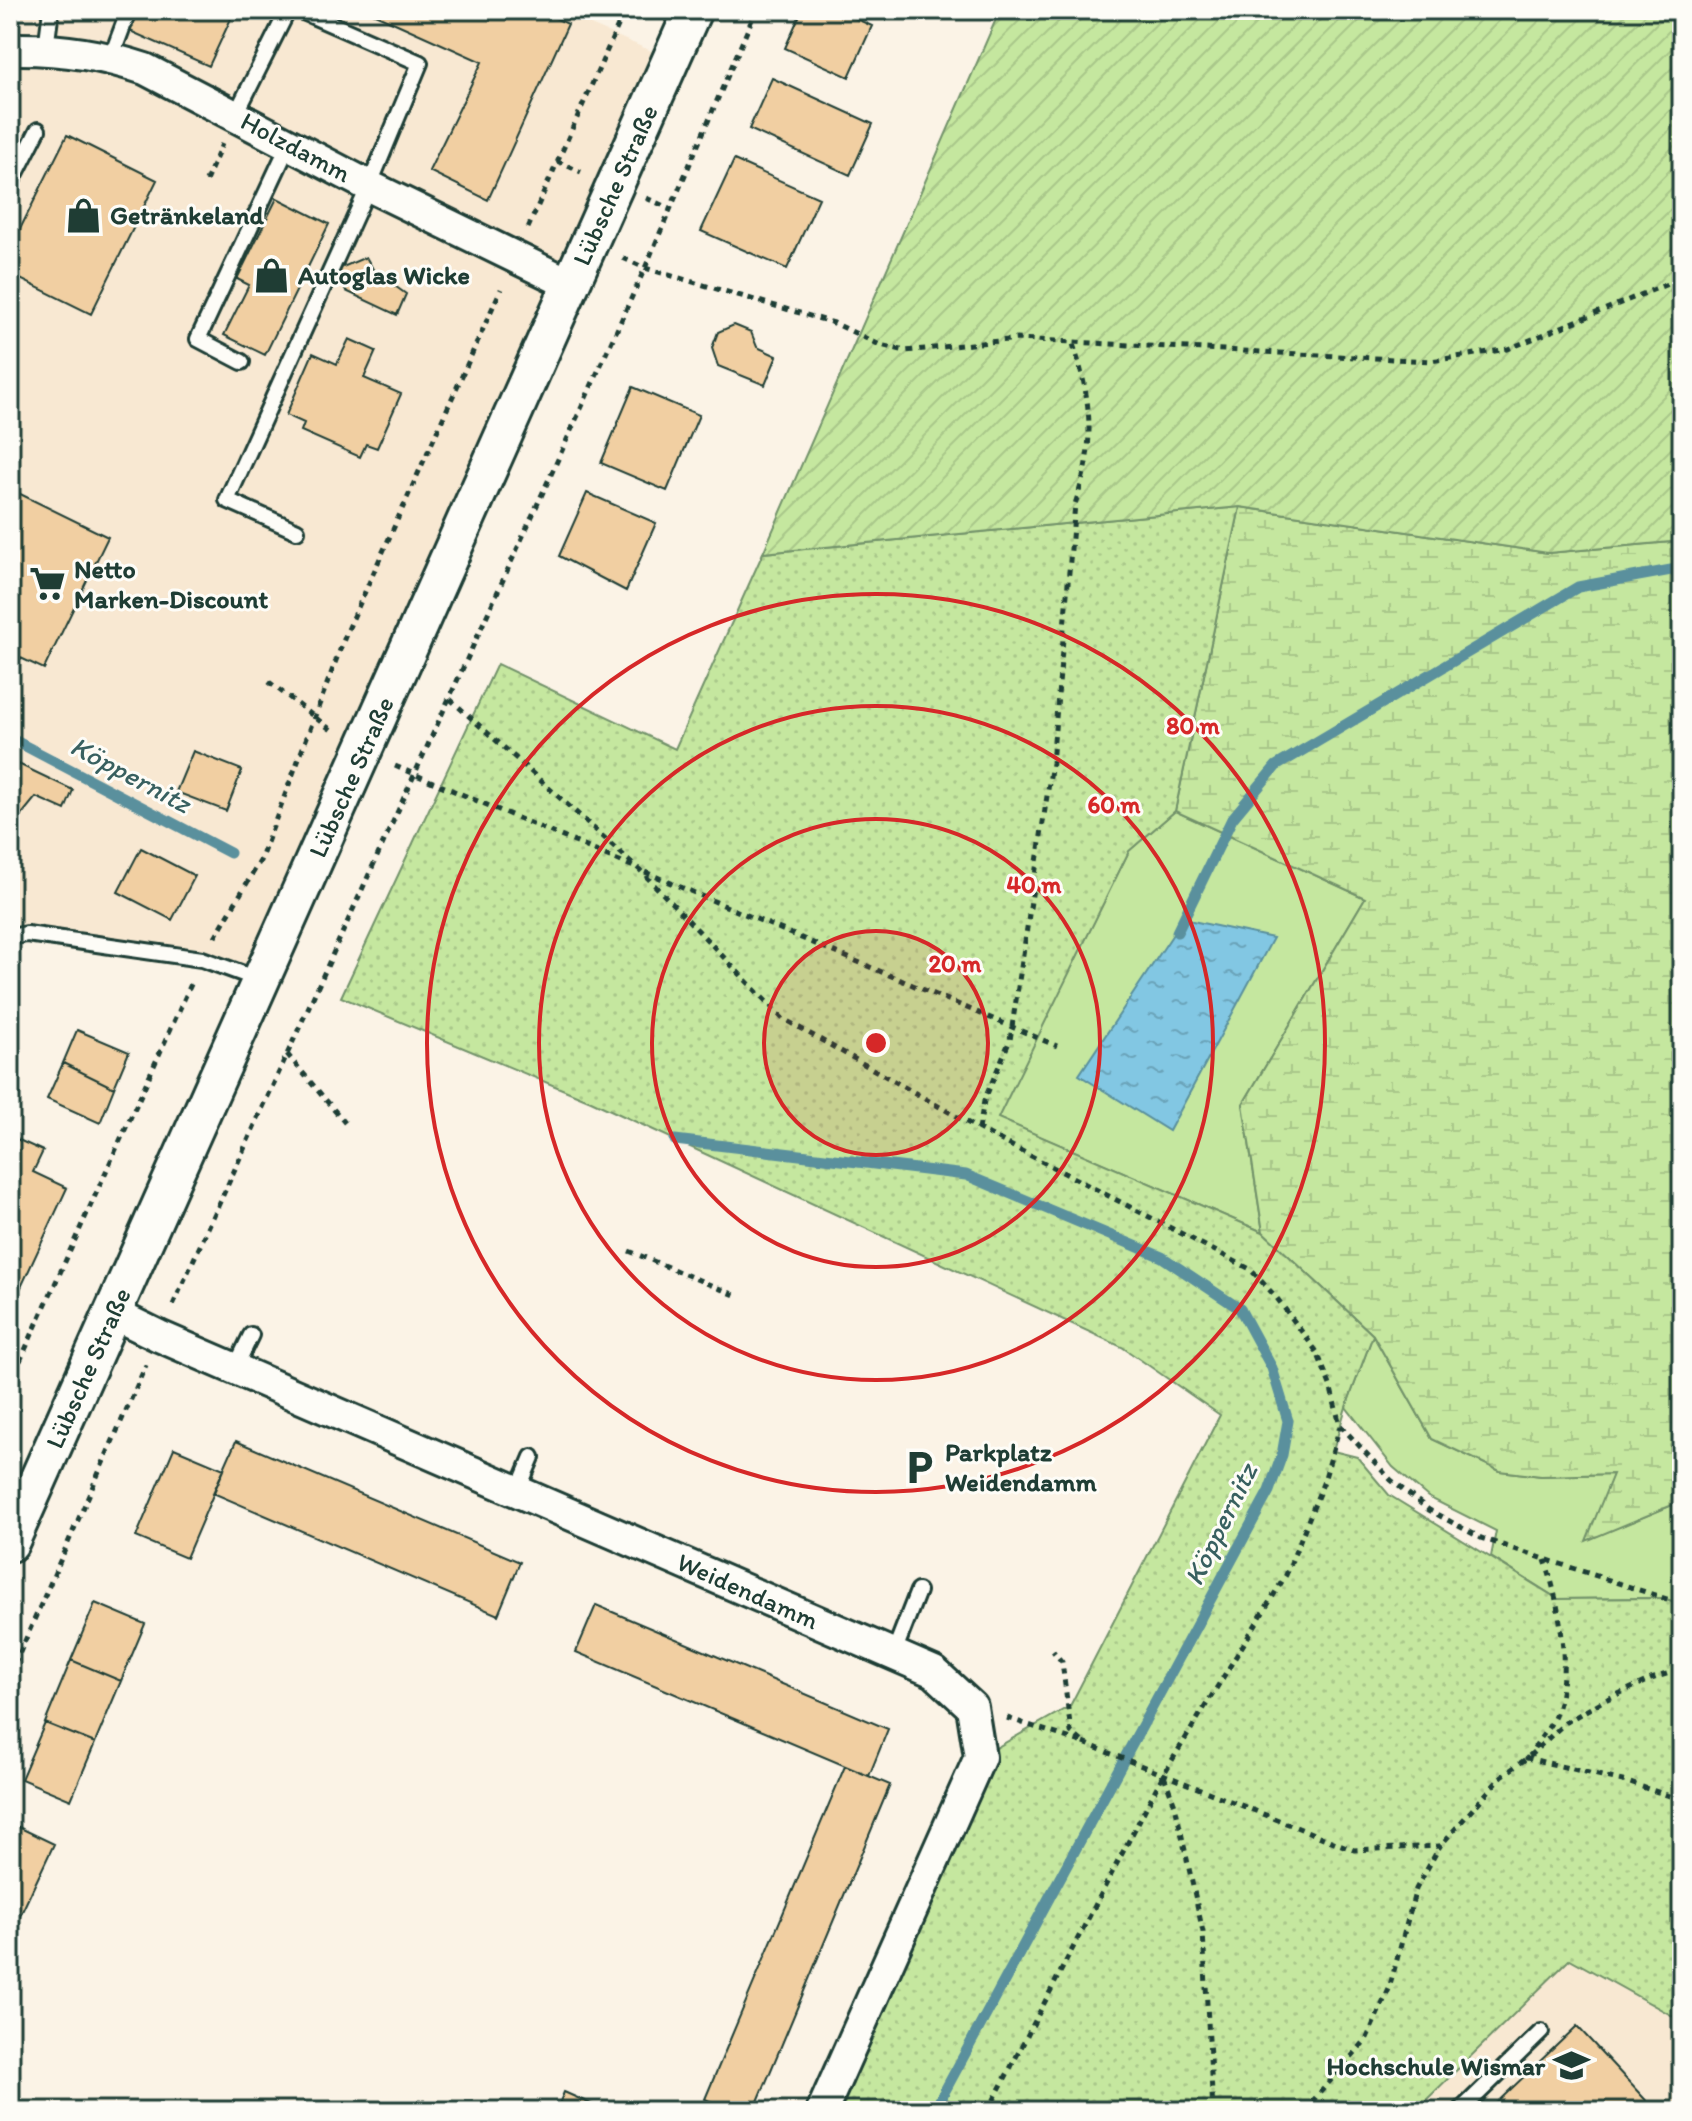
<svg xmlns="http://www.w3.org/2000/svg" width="1692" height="2121" font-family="Itim,sans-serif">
<defs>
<pattern id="wetland-marsh" width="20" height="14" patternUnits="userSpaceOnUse" patternTransform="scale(2)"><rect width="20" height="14" fill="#c5e79f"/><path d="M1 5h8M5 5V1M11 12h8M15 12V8" fill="none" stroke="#a9c78a"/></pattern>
<pattern id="park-dots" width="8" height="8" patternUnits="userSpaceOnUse" patternTransform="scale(2)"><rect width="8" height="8" fill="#c5e79f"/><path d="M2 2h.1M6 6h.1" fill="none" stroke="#a9c78a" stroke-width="1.8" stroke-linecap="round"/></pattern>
<pattern id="garden-furrows" width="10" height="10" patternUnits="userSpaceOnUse" patternTransform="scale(2)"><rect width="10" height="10" fill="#c5e79f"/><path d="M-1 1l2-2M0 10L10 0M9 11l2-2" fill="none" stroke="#a9c78a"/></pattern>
<pattern id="water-ripples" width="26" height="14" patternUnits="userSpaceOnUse" patternTransform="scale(2)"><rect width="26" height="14" fill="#82c7e3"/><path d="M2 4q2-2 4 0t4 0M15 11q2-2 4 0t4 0" fill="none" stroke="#6aa3b9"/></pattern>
</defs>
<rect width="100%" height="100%" fill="#fbf3e6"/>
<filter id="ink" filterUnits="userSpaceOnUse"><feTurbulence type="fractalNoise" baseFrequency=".0125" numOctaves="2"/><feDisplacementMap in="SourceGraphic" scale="16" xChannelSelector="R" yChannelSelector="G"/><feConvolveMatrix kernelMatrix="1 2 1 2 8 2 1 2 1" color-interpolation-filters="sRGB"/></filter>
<g filter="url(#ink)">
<path fill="#f8e8d2" d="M10,10H556L670,59L260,980L202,959L10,937Z
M1570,1959L1682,2021V2111H1415Z"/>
<path fill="#c5e79f" stroke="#72926a" stroke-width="2" d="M1175,811L1365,898L1243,1104L1263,1232L997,1118L1129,851Z
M1373,1335L1432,1439L1500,1471L1541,1476L1614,1474L1587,1540L1682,1501V1604L1662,1598L1558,1599L1491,1557L1496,1531L1428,1497L1393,1467L1346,1407Z"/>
<path fill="url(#wetland-marsh)" stroke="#72926a" stroke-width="2" d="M1240,507L1548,553L1682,541V1501L1586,1541L1613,1474L1541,1476L1500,1471L1432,1439L1373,1335L1263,1232L1243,1104L1365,898L1175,811Z"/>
<path fill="url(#park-dots)" stroke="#72926a" stroke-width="2" d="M1240,507L1175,811L1129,851L998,1118L1263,1232L1373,1335L1346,1407L1333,1451L1357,1457L1389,1495L1558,1599L1662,1598L1682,1604V2021L1570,1959L1415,2111H822L980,1757L1070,1706L1220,1415L1122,1347L591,1101L341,997L497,664L675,749L763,553Z"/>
<path fill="url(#garden-furrows)" stroke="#72926a" stroke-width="2" d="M1000,10H1682V541L1548,553L1240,507L763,553Z"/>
<path fill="url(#water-ripples)" stroke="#5a909d" stroke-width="2" d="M1183,919L1273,938L1169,1131L1079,1075Z"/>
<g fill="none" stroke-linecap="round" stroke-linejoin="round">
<path stroke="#5a909d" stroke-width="11" d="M10,738L230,853
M1177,932L1232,819L1276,766L1578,587L1682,568
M675,1140L966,1175L1162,1257L1240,1309L1272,1368L1288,1421L1282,1455L1269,1491L934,2111"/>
</g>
<path fill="#f1cfa2" stroke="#1f3d34" stroke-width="2" d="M140,10H235L209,66L130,31Z
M366,10H538L568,24L488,200L429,171L482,62Z
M802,10H837L872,26L849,77L785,48Z
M772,78L873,124L850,175L749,129Z
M67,135L157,180L91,314L10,274V249Z
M734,160L819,198L787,269L701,231Z
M277,198L329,224L265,355L224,335L249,285L237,279Z
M366,257L374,271L406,294L397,315L346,291L338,269Z
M734,325L751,332L757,347L777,356L765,385L718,366L712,348L718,332Z
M349,339L376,351L364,378L401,394L377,448L366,444L360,457L301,431L304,423L286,415L313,353L337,364Z
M633,387L699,415L667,491L601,463Z
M10,489L108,537L44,669L10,653Z
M587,493L656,523L626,591L559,556Z
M193,751L242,770L226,811L176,792Z
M10,760L73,790L65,810L36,797L10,829Z
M10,830L19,839L10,850Z
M141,848L195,876L172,920L118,892Z
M77,1030L129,1052L114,1088L63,1063Z
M63,1063L114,1088L100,1123L47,1099Z
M10,1136L43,1151L33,1172L67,1188L10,1311Z
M236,1441L520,1562L498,1615L213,1493Z
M174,1448L224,1469L186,1558L136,1537Z
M95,1603L145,1624L121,1681L71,1660Z
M596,1605L888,1729L869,1776L576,1652Z
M71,1660L121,1681L95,1743L45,1723Z
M45,1723L95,1743L71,1800L21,1779Z
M845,1766L890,1785L754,2111H733L705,2099Z
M10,1823L54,1844L10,1937Z
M1577,2026L1654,2109L1652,2111H1488Z
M564,2092L607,2111H556Z"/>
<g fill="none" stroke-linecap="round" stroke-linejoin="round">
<defs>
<path id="service" d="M46,48L51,10
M111,58L129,10
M236,114L288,10
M10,185L38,130
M242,362L198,339L289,144
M297,531L227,500L369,186L420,63L299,10
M10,937L27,934L202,959L260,980
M235,1368L251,1335
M518,1490L532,1457
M893,1655L918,1591
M1460,2111L1541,2032"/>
<path id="minor" d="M10,49C57,48 101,54 145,69L369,186L570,284
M112,1313L159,1336L934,1672L972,1707L980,1757L822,2111"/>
<path id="tertiary" d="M10,1543L693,10"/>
</defs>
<use href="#service" stroke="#1f3d34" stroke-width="20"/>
<use href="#minor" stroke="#1f3d34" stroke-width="36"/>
<use href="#tertiary" stroke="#1f3d34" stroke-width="42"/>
<path stroke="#1f3d34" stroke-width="5" stroke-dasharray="6 6" stroke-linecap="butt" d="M557,161L581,172
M206,181L222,144
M646,198L669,208
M528,228L625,10
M623,258L645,268L834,323L880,345L906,351L1017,339L1431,361L1508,349L1682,278
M269,682L334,732
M450,699L640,870L782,1018L979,1129L1250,1269L1276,1297L1317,1352L1330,1385L1340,1425L1391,1480L1429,1510L1481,1538L1682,1604
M395,766L636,868
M645,872L1057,1046
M215,937L260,861L346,634L501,289
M287,1054L346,1124
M979,1129L984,1101L1010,1040L1052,763L1075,504C1096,444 1092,400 1072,341
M629,1251L735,1295
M173,1305L645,268L756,10
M10,1383L192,982
M10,1675L146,1365
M1007,1718L1084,1743L1071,1732L1062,1662L1053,1651
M1084,1743L1354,1850L1440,1846L1502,1776L1527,1758L1565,1723L1601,1702L1651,1679L1682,1669
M1534,1748C1540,1738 1550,1727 1555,1716C1572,1670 1560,1605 1545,1560
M1528,1757L1527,1758L1627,1782L1682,1800
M1164,1776L1175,1805L1203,1932L1213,2111
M988,2111L1163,1775L1286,1575L1324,1481L1340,1426
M1304,2111L1366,2040L1389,1989L1416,1889L1440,1846"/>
<use href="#service" stroke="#fdfcf7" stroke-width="14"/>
<use href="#minor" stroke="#fdfcf7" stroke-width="30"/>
<use href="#tertiary" stroke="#fdfcf7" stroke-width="36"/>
</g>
</g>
<circle cx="876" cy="1043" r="112" fill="#d62828" fill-opacity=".12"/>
<g fill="none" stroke="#d62828" stroke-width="4">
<circle cx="876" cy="1043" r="112"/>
<circle cx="876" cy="1043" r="224"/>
<circle cx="876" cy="1043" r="337"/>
<circle cx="876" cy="1043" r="449"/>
</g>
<defs>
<symbol id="shop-bare" viewBox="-9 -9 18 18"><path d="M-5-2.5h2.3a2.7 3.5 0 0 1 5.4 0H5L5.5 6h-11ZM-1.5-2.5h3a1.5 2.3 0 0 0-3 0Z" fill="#1f3d34" stroke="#fdfcf7" stroke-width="2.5" paint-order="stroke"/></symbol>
<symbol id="supermarket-bare" viewBox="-9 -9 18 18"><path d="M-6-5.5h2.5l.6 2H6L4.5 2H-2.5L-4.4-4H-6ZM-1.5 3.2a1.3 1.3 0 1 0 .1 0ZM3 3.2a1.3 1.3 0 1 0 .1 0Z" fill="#1f3d34" stroke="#fdfcf7" stroke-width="2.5" paint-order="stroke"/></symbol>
<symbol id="parking-bare" viewBox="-9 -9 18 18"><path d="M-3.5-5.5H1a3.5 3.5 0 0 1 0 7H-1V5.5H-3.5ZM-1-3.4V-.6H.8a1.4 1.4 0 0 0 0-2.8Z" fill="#1f3d34" stroke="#fdfcf7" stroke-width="2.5" paint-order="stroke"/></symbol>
<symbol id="university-bare" viewBox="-9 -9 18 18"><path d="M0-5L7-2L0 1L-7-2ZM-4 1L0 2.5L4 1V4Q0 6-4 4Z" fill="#1f3d34" stroke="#fdfcf7" stroke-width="2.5" paint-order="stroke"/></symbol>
</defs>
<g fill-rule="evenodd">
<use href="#shop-bare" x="58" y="190" width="51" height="51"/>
<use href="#shop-bare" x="246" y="250" width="51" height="51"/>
<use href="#supermarket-bare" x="22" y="558" width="51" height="51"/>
<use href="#parking-bare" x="894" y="1442" width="51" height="51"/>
<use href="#university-bare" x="1546" y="2040" width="51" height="51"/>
</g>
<g text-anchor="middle" stroke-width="6" stroke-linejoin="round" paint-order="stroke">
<g font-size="26" fill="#1f3d34" stroke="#fdfcf7">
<text transform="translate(296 147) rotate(28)" y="9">Holzdamm</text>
<text transform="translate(615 185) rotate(-66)" y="9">Lübsche Straße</text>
<text transform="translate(351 777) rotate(-66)" y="9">Lübsche Straße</text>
<text transform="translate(88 1368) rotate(-66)" y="9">Lübsche Straße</text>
<text transform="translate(748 1591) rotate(24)" y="9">Weidendamm</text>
</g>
<g font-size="26" font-weight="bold" fill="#1f3d34" stroke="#fdfcf7" text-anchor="start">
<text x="110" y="224">Getränkeland</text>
<text x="298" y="284">Autoglas Wicke</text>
<text x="74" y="578">Netto<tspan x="74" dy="30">Marken-Discount</tspan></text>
<text x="945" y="1461">Parkplatz<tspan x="945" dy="30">Weidendamm</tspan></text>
<text x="1545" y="2075" text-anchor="end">Hochschule Wismar</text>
</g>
<g font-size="28" font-style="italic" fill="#386060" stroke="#fdfcf7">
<text transform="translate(131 774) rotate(28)" y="10">Köppernitz</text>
<text transform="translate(1220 1524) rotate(-64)" y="10">Köppernitz</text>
</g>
</g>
<circle cx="876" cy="1043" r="12" fill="#d62828" stroke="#fdfcf7" stroke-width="4"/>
<g font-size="24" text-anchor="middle" font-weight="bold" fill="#d62828" stroke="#fdfcf7" stroke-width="6" stroke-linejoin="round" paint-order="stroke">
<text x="1193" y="734">80 m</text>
<text x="1114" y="813">60 m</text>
<text x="1034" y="893">40 m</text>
<text x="955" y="972">20 m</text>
</g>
<rect width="1692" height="2121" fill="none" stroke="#fdfcf7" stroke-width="40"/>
<rect x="20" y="20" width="1652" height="2081" fill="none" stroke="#1f3d34" stroke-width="3" filter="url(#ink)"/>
</svg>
